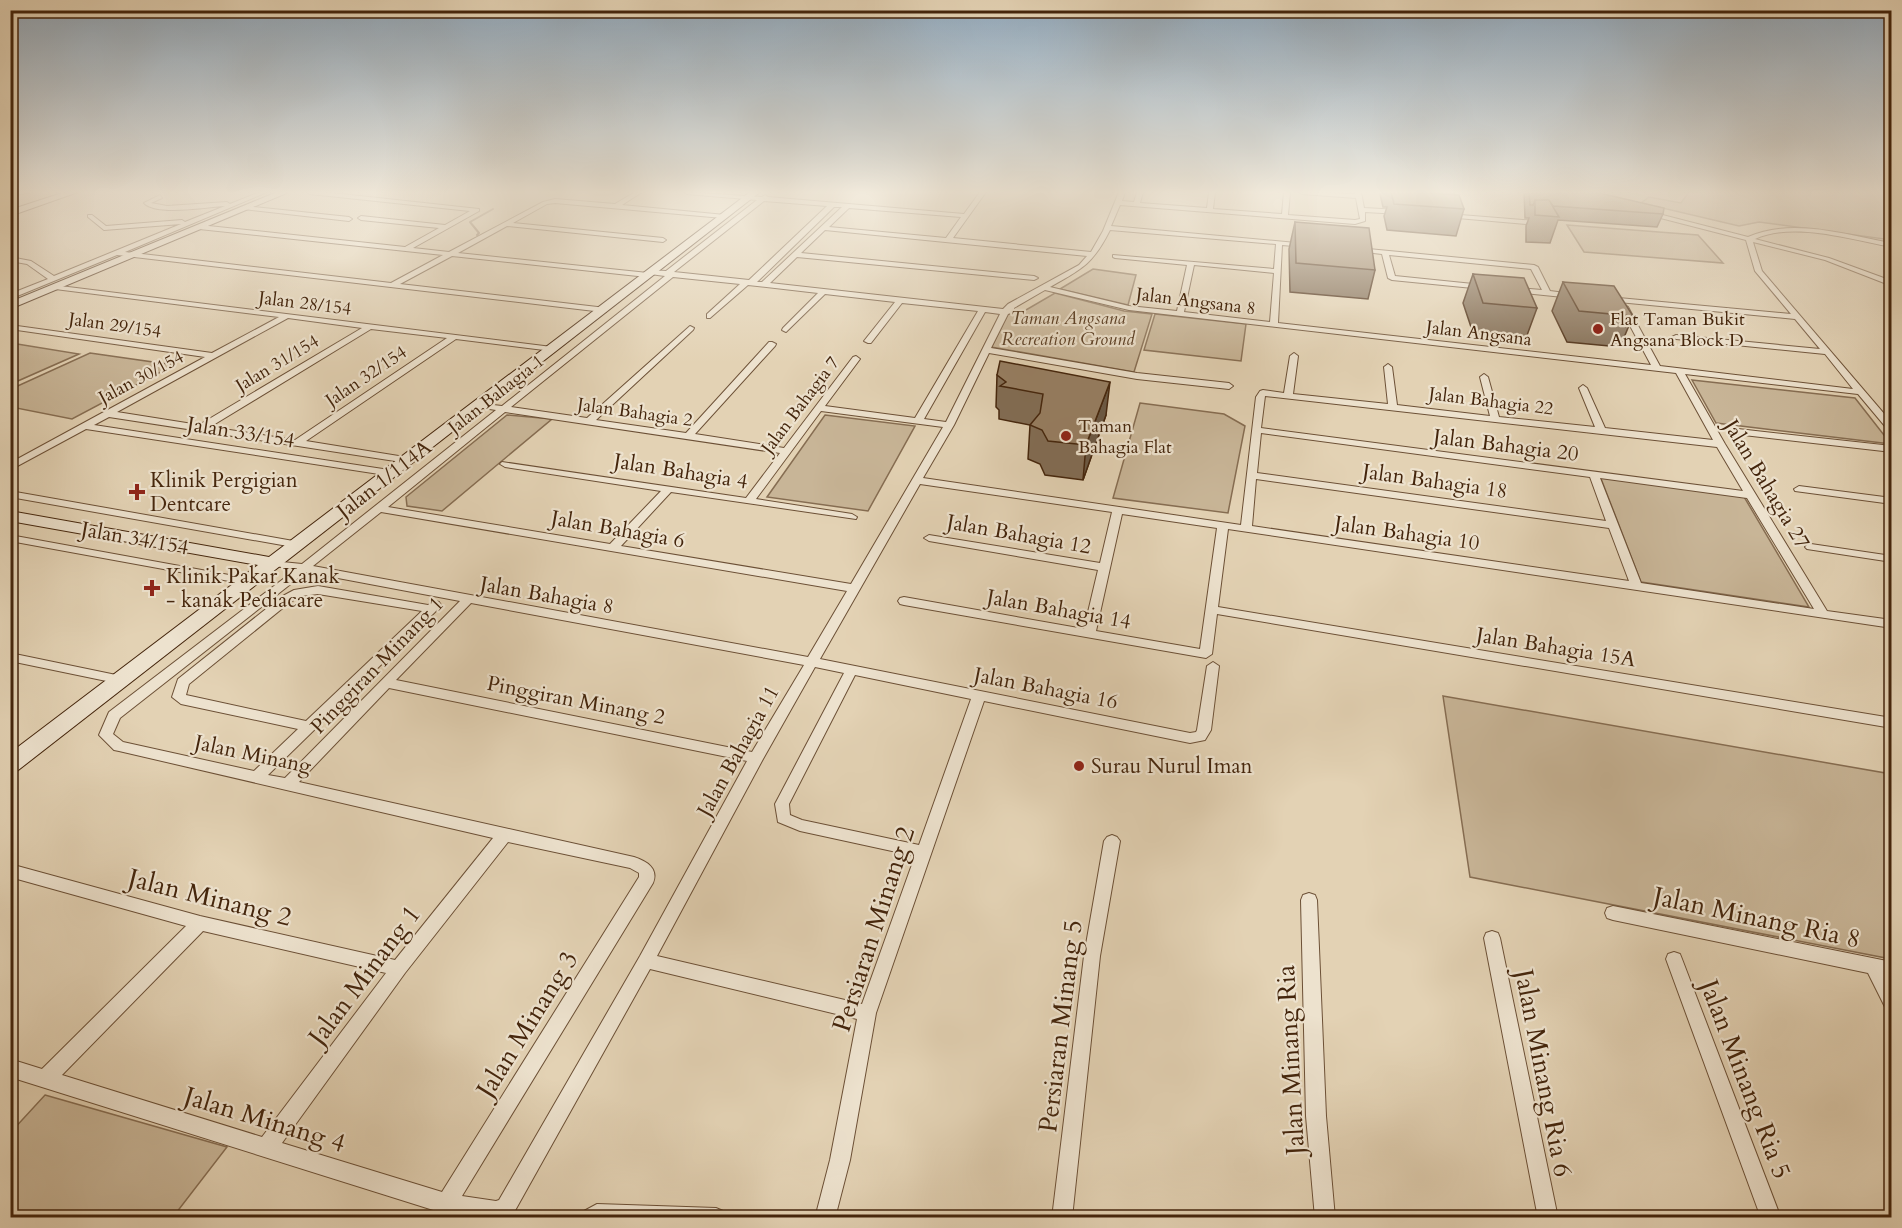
<svg xmlns="http://www.w3.org/2000/svg" width="1902" height="1228" font-family="Cardo,serif">
<rect width="100%" height="100%" fill="#e3d2b4"/>
<filter id="stains"><feTurbulence type="fractalNoise" baseFrequency=".00333" numOctaves="4"/><feColorMatrix values="0 0 0 0 .2 0 0 0 0 .09 0 0 0 0 .02 0 0 0 .5 -.17"/></filter>
<radialGradient id="worn" r=".72"><stop offset=".6" stop-color="#630" stop-opacity="0"/><stop offset="1" stop-color="#630" stop-opacity=".3"/></radialGradient>
<path fill="#c8b597" stroke="#866d52" stroke-width="1.5" d="M1689,192H1891V240L1759,222L1739,226L1641,203L1649,197L1681,203Z
M1567,225L1698,235L1723,263L1584,252Z
M1093,269L1136,275L1128,305L1060,289Z
M1055,293L1124,311L1152,314L1134,372L991,347L1008,314L1026,310Z
M1155,314L1246,324L1241,361L1144,350Z
M11,343L79,354L11,384Z
M90,353L174,365L72,419L11,407V389Z
M1692,380L1855,398L1891,444L1716,423Z
M1140,403L1224,414L1245,426L1228,513L1113,498Z
M507,415L552,419L442,511L407,506L406,497Z
M825,415L915,426L868,511L767,497Z
M1600,476L1743,495L1809,607L1641,582Z
M1443,696L1891,774V959L1470,877Z
M45,1095L227,1147L173,1217H11V1132Z"/>
<g fill="none" stroke-linecap="round" stroke-linejoin="round">
<path stroke="#83694f" stroke-width="2" d="M477,235L479,233L470,222L493,209"/>
<defs>
<path id="street" d="M10,192H32L10,196Z
M260,192H267L125,252L391,283L443,255L199,229L196,227L199,225L405,247L439,228L361,220L358,218L361,216L445,225L470,211L310,194L307,192H323L479,209V211L413,248L449,252L543,202L555,199L615,204L635,192H642L622,205L725,215V217L723,218L555,203L547,204L513,223L663,238L666,240L663,242L507,226L458,253L648,273V270L666,271L757,200L687,194L684,192L762,197L765,195L768,197L964,214L980,192H986L953,238L1091,252L1103,231L1119,192H1125L1122,201L1134,202L1137,192H1143L1140,203L1207,208L1209,192H1215L1213,209L1282,214L1284,192H1290L1288,215L1355,220L1360,219L1356,198L1302,194L1299,192L1355,194V192H1361L1364,208L1400,210L1403,212L1400,214L1365,212V221L1355,224L1120,205L1111,226L1307,244V246L1305,247L1282,245L1278,323L1651,365L1620,307L1624,305L1628,307L1660,366L1853,389L1825,354L1676,339L1672,337L1676,335L1820,349L1795,319L1608,301L1604,299L1608,297L1791,314L1755,271L1746,240L1645,214V212L1647,211L1748,237C1793,217 1846,235 1892,243V247C1852,240 1794,221 1755,239L1829,258L1892,281V286L1825,260L1753,242L1762,271L1892,423V432L1889,431L1858,394L1685,374L1725,444L1827,611L1892,620V628L1228,529L1218,607L1892,718V728L1217,614L1212,654L1206,658L904,605L900,604L898,601L900,598L904,597L1084,629L1098,570L929,541L924,538L929,535L1100,563L1112,512L920,484L820,659L1190,733L1196,732L1197,730L1207,666L1213,662L1219,666L1211,730L1205,740L1190,743L984,701L876,1013L850,1160L835,1218H815L830,1160L857,1019L650,969L512,1216L509,1218H470L446,1214L10,1077V1059L42,1069L186,926L10,877V864L200,916L395,960L493,838L119,751L114,750L99,735L109,712L295,570L272,565L270,563L272,561L302,564L496,410L476,407V403L502,406L665,276L650,274V277H647L452,256L400,284L606,308V312H603L117,255L10,299V294L48,279L27,264L10,261V257L31,261L54,276L181,224L104,230L88,217V215H92L106,226L182,220L185,222L225,206C207,207 156,216 144,203L160,195L162,198L151,203L167,206L227,202L230,204ZM764,201L827,206L749,280L674,272ZM834,207H842L762,282H757ZM849,208L961,217L946,238L829,227ZM825,230L1087,256L1079,265L1008,304L1003,309L770,283L797,257L1034,280L1038,278L1034,276L801,253ZM1110,230L1276,244L1274,269L1113,255V257L1115,258L1187,265L1177,311L1129,306L1050,287C1082,269 1093,264 1110,230ZM1194,265L1274,273L1270,322L1184,312ZM673,277L740,284L707,314V318H710L748,285L818,293L783,328L782,330L786,332L825,294L895,302L864,341L868,343H871L902,303L978,311L915,418L825,406L860,359L856,356L853,357L784,448L695,434L775,346L776,344L772,342H769L686,433L596,420L693,330L694,328L690,326L587,418L511,407ZM1045,290L1129,310L1676,373L1713,440L1605,428L1587,388L1583,385L1579,388L1595,427L1499,417L1488,377L1484,374L1480,377L1490,416L1397,405L1392,367L1388,364L1384,367L1388,404L1293,394L1298,356L1294,353L1290,356L1284,393L1263,390L1260,391L1256,397L1241,525L923,478L954,425L989,353L1137,379L1229,389L1233,386L1229,383L1137,373L991,348L1008,314L1014,312V308ZM985,312L1000,314L946,422L924,419ZM1265,396L1717,447L1743,491L1261,428ZM821,411L943,427L851,584L621,546L671,492L856,519L857,517L852,514L756,499ZM505,412L780,453L746,498L502,462L500,464L505,467L661,491L610,544L388,507ZM1261,433L1590,477L1606,521L1257,473ZM1600,478L1747,498L1814,609L1641,583ZM1256,479L1609,528L1629,581L1252,526ZM381,512L847,591L808,657L313,566ZM1122,514L1217,528L1200,649L1096,631ZM306,572L460,601L285,778L268,775L435,612L441,605L439,602L435,601L428,605L318,586L294,590L281,597L178,679L172,697L181,704L298,729L254,771L123,742L113,734L120,718ZM318,594L422,611L306,721L186,695L189,684L289,603L301,596ZM471,603L804,665L752,752L396,680ZM815,667L844,673L775,804L778,822L800,831L915,856L862,1004L657,956L763,759ZM855,675L971,699L919,845L802,820L790,815L789,804ZM389,688L747,761L640,956L499,1200L496,1201L462,1196L653,883C659,868 646,861 634,857L299,782ZM508,842L630,868L639,873V877L442,1192L282,1143L405,973ZM203,931L386,973L262,1137L62,1075Z
M245,206L349,217L352,219L349,221L243,209L242,208Z
M1448,214L1537,221L1540,223L1537,225L1446,217V215Z
M1358,248L1534,265L1538,267L1550,291L1573,294L1577,296L1573,298L1513,292L1512,290L1516,288L1542,290L1531,269L1389,255L1395,276L1483,285L1487,287L1483,289L1392,280L1388,278L1382,254L1356,251L1355,250Z
M52,285L552,347L556,349L552,351L456,339L306,441L411,458L413,460L408,463L109,417L94,425L396,471V475L392,476L86,429L10,470V463L205,357L10,329V325L212,353L279,317L55,289L51,287ZM288,318L362,328L199,425L117,412ZM371,329L447,338L295,440L210,427Z
M1738,429L1892,446V452L1735,434V430Z
M1799,486L1892,498V504L1795,491L1794,489Z
M10,491L299,542L305,545L299,548L10,497Z
M10,535L251,579L257,582L251,585L10,541Z
M1811,544L1892,556V562L1807,549L1805,547L1807,545Z
M10,653L121,676L126,677L127,680L126,683L121,684L10,661Z
M1112,835L1117,837L1120,841L1100,956L1072,1218H1052L1084,956L1104,841L1107,837Z
M1309,893L1315,895L1317,900L1326,1116L1335,1218H1315L1306,1116L1301,900L1303,895Z
M1613,906L1892,962V977H1887L1892,985V1011L1886,1009L1868,973L1613,920L1607,918L1605,913L1607,908Z
M1492,931L1498,933L1500,938L1558,1218H1538L1484,938L1486,933Z
M1674,952L1680,954L1682,959L1781,1218H1761L1666,959L1668,954Z
M597,1204L716,1208L723,1211L726,1218H581L584,1211Z"/>
<path id="secondary" d="M65,192H78L10,216V210Z
M277,192H289L10,309V302Z
M750,192H760L17,771L10,773V753L258,565L10,521V511L269,557Z"/>
</defs>
<use href="#street" stroke="#6c5036" stroke-width="2"/>
<use href="#secondary" stroke="#44250c" stroke-width="2"/>
<use href="#street" fill="#ede2ce" fill-rule="evenodd"/>
<use href="#secondary" fill="#ede2ce" fill-rule="evenodd"/>
</g>
<path fill="#826d55" stroke="#44250c" stroke-width="1.5" d="M1381,192H1454V195L1464,209L1456,236L1387,230L1384,216L1387,207H1383L1380,194Z
M1524,192H1595L1663,214L1657,227L1558,220L1550,243L1526,242V226L1529,218H1525Z
M1295,222L1375,270L1368,299L1290,292L1289,249Z
M1892,245V260L1886,258L1887,252Z
M1473,274L1537,308L1526,338L1473,333L1463,303Z
M1563,282L1633,316L1620,347L1567,342L1552,311Z
M997,375L1106,415L1083,480L1045,475L1040,464L1028,459L1030,425L999,419V410L996,407Z"/>
<path fill="#6a5945" stroke="#44250c" stroke-width="1.5" d="M1110,382L1106,415L1083,480L1086,445Z"/>
<path fill="#977f63" stroke="#44250c" stroke-width="1.5" d="M1391,192H1411L1459,195L1464,209L1394,204Z
M1529,192H1595L1664,208L1663,214L1553,206L1549,200H1535L1533,205H1530Z
M1535,200H1549L1559,217L1535,215Z
M1295,222L1369,228L1375,270L1296,263Z
M1473,274L1524,278L1537,308L1483,303Z
M1563,282L1614,286L1633,316L1579,311Z
M1000,361L1110,382L1086,445L1048,441L1042,430L1030,425L1040,413L1043,394L1000,386L1006,382L997,375Z"/>
<linearGradient id="sky" x2="0" y2="1"><stop stop-color="#90a8bc"/><stop offset="0.53" stop-color="#f2ebdd"/><stop offset="1" stop-color="#f2ebdd" stop-opacity="0"/></linearGradient>
<rect width="1902" height="363" fill="url(#sky)"/>
<g fill="#8f2418" stroke="#ede2ce" stroke-width="2">
<circle cx="1598" cy="329" r="6"/>
<circle cx="1066" cy="436" r="6"/>
<path d="M134 483h6v6h6v6h-6v6h-6v-6h-6v-6h6z"/>
<path d="M149 579h6v6h6v6h-6v6h-6v-6h-6v-6h6z"/>
<circle cx="1079" cy="766" r="6"/>
</g>
<g text-anchor="middle" stroke-width="4.5" stroke-linejoin="round" paint-order="stroke">
<g font-size="18" fill="#44250c" stroke="#ede2ce">
<text transform="translate(1196 301) rotate(7)" y="6">Jalan Angsana 8</text>
<text transform="translate(305 303) rotate(7)" y="6">Jalan 28/154</text>
<text transform="translate(115 325) rotate(8)" y="6">Jalan 29/154</text>
<text transform="translate(1479 333) rotate(7)" y="6">Jalan Angsana</text>
<text transform="translate(277 363) rotate(-31)" y="6">Jalan 31/154</text>
<text transform="translate(366 376) rotate(-34)" y="6">Jalan 32/154</text>
<text transform="translate(141 377) rotate(-28)" y="6">Jalan 30/154</text>
<text transform="translate(496 394) rotate(-38)" y="6">Jalan Bahagia 1</text>
<text transform="translate(1491 401) rotate(7)" y="6">Jalan Bahagia 22</text>
<text transform="translate(800 405) rotate(-53)" y="6">Jalan Bahagia 7</text>
<text transform="translate(635 412) rotate(8)" y="6">Jalan Bahagia 2</text>
</g>
<g font-size="18" font-style="italic" fill="#5e4228" stroke="#ede2ce">
<text x="1068" y="324">Taman Angsana<tspan x="1068" dy="21">Recreation Ground</tspan></text>
</g>
<g font-size="18" fill="#44250c" stroke="#ede2ce" text-anchor="start">
<text x="1610" y="325">Flat Taman Bukit<tspan x="1610" dy="21">Angsana Block D</tspan></text>
<text x="1078" y="432">Taman<tspan x="1078" dy="21">Bahagia Flat</tspan></text>
</g>
<g font-size="21" fill="#44250c" stroke="#ede2ce">
<text transform="translate(241 432) rotate(9)" y="7">Jalan 33/154</text>
<text transform="translate(1506 445) rotate(7)" y="7">Jalan Bahagia 20</text>
<text transform="translate(681 471) rotate(9)" y="7">Jalan Bahagia 4</text>
<text transform="translate(384 479) rotate(-38)" y="7">Jalan 1/114A</text>
<text transform="translate(1435 481) rotate(8)" y="7">Jalan Bahagia 18</text>
<text transform="translate(1767 484) rotate(59)" y="7">Jalan Bahagia 27</text>
<text transform="translate(618 529) rotate(10)" y="7">Jalan Bahagia 6</text>
<text transform="translate(1407 533) rotate(8)" y="7">Jalan Bahagia 10</text>
<text transform="translate(1019 534) rotate(10)" y="7">Jalan Bahagia 12</text>
<text transform="translate(135 538) rotate(10)" y="7">Jalan 34/154</text>
<text transform="translate(547 595) rotate(10)" y="7">Jalan Bahagia 8</text>
<text transform="translate(1059 609) rotate(10)" y="7">Jalan Bahagia 14</text>
<text transform="translate(1556 647) rotate(9)" y="7">Jalan Bahagia 15A</text>
<text transform="translate(377 665) rotate(-46)" y="7">Pinggiran Minang 1</text>
<text transform="translate(1046 688) rotate(11)" y="7">Jalan Bahagia 16</text>
<text transform="translate(576 700) rotate(11)" y="7">Pinggiran Minang 2</text>
<text transform="translate(738 751) rotate(-61)" y="7">Jalan Bahagia 11</text>
<text transform="translate(253 754) rotate(12)" y="7">Jalan Minang</text>
</g>
<g font-size="21" fill="#44250c" stroke="#ede2ce" text-anchor="start">
<text x="150" y="487">Klinik Pergigian<tspan x="150" dy="24">Dentcare</tspan></text>
<text x="166" y="583">Klinik Pakar Kanak<tspan x="166" dy="24">- kanak Pediacare</tspan></text>
<text x="1091" y="773">Surau Nurul Iman</text>
</g>
<g font-size="26" fill="#44250c" stroke="#ede2ce">
<text transform="translate(210 897) rotate(14)" y="9">Jalan Minang 2</text>
<text transform="translate(1757 917) rotate(12)" y="9">Jalan Minang Ria 8</text>
<text transform="translate(873 929) rotate(-72)" y="9">Persiaran Minang 2</text>
<text transform="translate(364 975) rotate(-53)" y="9">Jalan Minang 1</text>
<text transform="translate(527 1024) rotate(-58)" y="9">Jalan Minang 3</text>
<text transform="translate(1060 1026) rotate(-83)" y="9">Persiaran Minang 5</text>
<text transform="translate(1290 1060) rotate(-93)" y="9">Jalan Minang Ria</text>
<text transform="translate(1544 1073) rotate(79)" y="9">Jalan Minang Ria 6</text>
<text transform="translate(1746 1079) rotate(69)" y="9">Jalan Minang Ria 5</text>
<text transform="translate(265 1119) rotate(17)" y="9">Jalan Minang 4</text>
</g>
</g>
<rect width="1902" height="1228" fill="none" stroke="#e3d2b4" stroke-width="36"/>
<rect x="12" y="12" width="1878" height="1204" fill="none" stroke="#44250c" stroke-width="3"/>
<rect x="18" y="18" width="1866" height="1192" fill="none" stroke="#44250c" stroke-width="1.5"/>
<rect width="100%" height="100%" filter="url(#stains)"/>
<rect width="100%" height="100%" fill="url(#worn)"/>
</svg>
